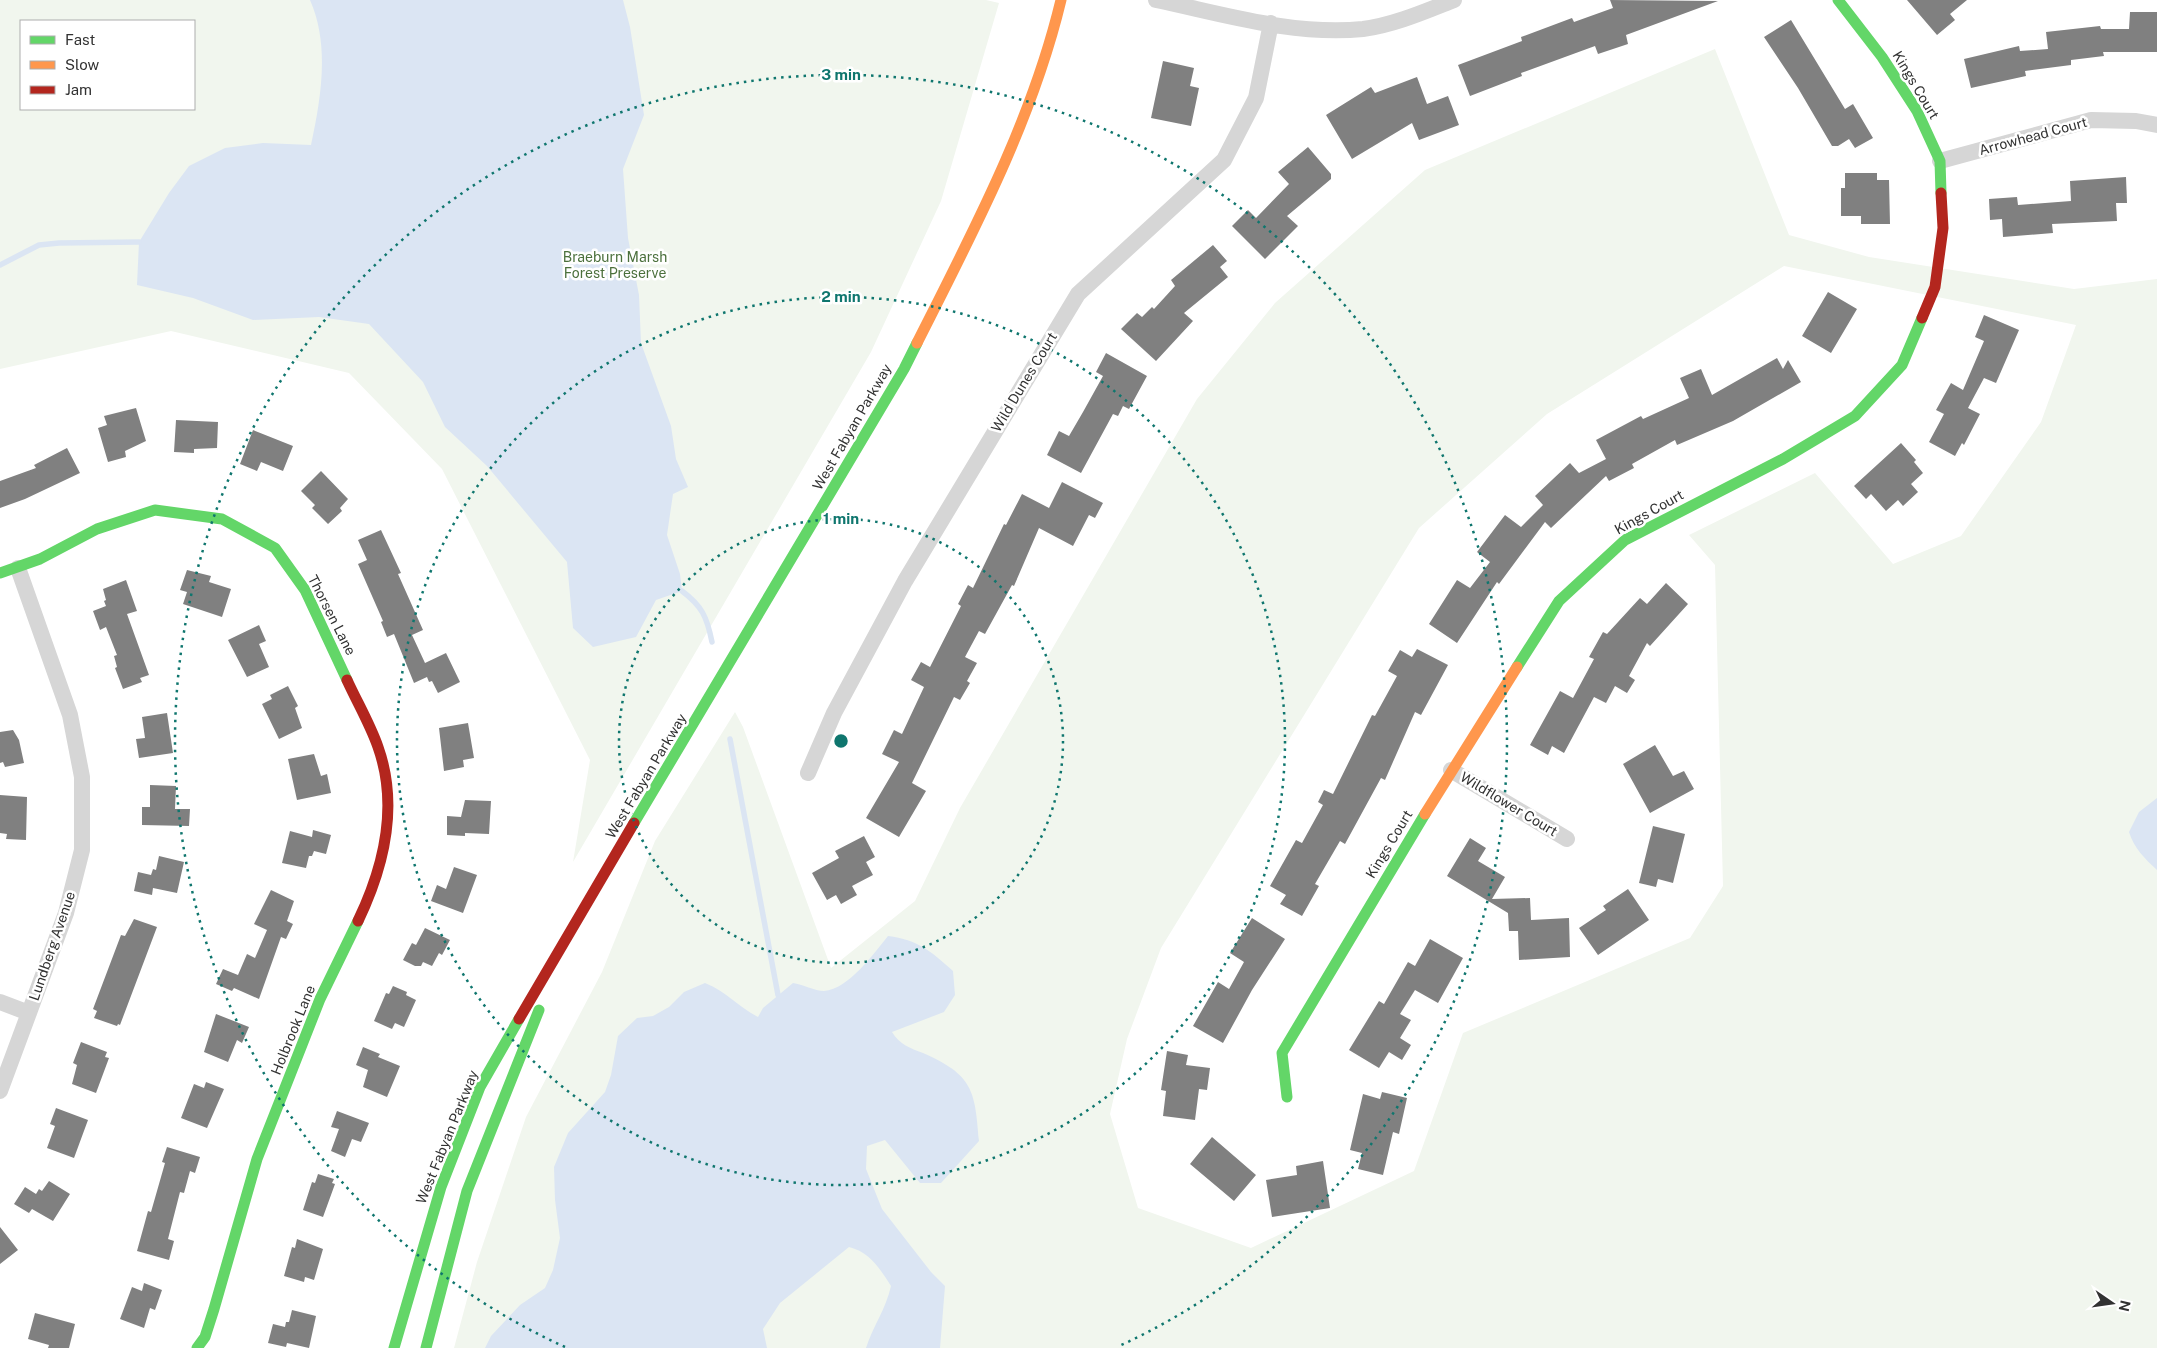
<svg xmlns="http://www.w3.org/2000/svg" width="2157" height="1348" font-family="'Public Sans',sans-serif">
<rect width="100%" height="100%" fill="#fff"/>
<path fill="#f1f6ee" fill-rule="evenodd" d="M0,0H986L999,3L941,201L871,352L573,862L590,760L442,469L349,373L171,331L0,369ZM21,21H194V109H21Z
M1715,49L1789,235L1869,257L2074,289L2157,279V1348H454L477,1262L526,1117L602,972L655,841L735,712L743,727L831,968L915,901L960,808L1197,399L1275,303L1425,170ZM1784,266L2076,325L2041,422L1961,536L1893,564L1815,473L1689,535L1715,565L1723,886L1690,938L1463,1033L1414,1171L1251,1248L1138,1208L1110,1114L1127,1039L1161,948L1419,528L1547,414Z"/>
<path fill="#dbe5f3" d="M310,0H623L630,27L644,115L623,169L628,238L639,295L641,343L671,426L676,459L688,487L673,494L667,535L680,574L682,591L656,600L636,637L593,647L573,628L567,562L487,466L445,427L423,382L369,324L319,317L253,320L193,298L137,285L139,242L169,193L189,166L225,148L263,143L311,145C321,98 330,45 310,0Z
M2157,798V870C2145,859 2134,848 2129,832L2139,812Z
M888,936C918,940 931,951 953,971L955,995L944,1012L892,1032C900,1045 910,1048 923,1053C973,1075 975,1090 979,1141L941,1183H920L885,1140L867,1146L866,1169L882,1209L931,1272L945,1286L940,1348H866C873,1326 886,1309 891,1286C880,1269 870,1252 849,1247L780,1303L763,1329L767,1348H485L491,1336L520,1305L545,1288L553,1270L560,1238L555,1200L554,1167L568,1133L605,1092L611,1075L618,1036L637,1018L653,1016L669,1007L684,992L705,983C727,992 737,1006 758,1017L763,1008L793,983C802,984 815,991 824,991C849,989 874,953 888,936Z"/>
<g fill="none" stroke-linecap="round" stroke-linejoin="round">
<path stroke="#dbe5f3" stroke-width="5.5" d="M0,265L39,245L59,243L139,242
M682,591C702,606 707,617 712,642
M730,739L778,995"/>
</g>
<path fill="#808080" d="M1610,0L1718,1L1626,35L1628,44L1598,54L1595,46L1521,73L1522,76L1470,96L1458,65L1522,41L1521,37L1572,18L1574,22L1613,8Z
M1907,0H1967L1950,14L1955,20L1937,35Z
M2130,12H2157V52H2103L2104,56L2071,60V65L2025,71L2026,76L1971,88L1964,59L2019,46L2020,51L2048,49L2046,32L2100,26L2101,29H2129Z
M1791,20L1845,109L1853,104L1873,138L1855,148L1849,139L1838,146H1832L1798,88L1764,37Z
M1163,61L1194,68L1190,86L1199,88L1191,126L1151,118Z
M1417,77L1427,104L1448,96L1459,125L1419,140L1412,123L1352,159L1326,115L1371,87L1375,93Z
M1308,147L1331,174V179L1287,216L1298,226L1265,259L1232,226L1248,210L1256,218L1289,184L1278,172Z
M1845,173H1877V180H1889L1890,224H1861V216H1841V188H1845Z
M2126,177L2127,203H2116L2117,221L2052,224L2053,233L2003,237L2002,219L1990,220L1989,199L2017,197L2018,205L2071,201L2070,181Z
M1213,245L1227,261L1220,267L1228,277L1184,313L1193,321L1156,361L1121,329L1137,313L1142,317L1152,307L1154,309L1175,286L1171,280Z
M1828,292L1857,309L1831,353L1802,336Z
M1984,315L2019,330L1996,383L1984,378L1968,408L1980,414L1964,445L1962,443L1955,456L1929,442L1944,414L1936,410L1951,383L1963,390L1984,341L1975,337Z
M1106,353L1147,376L1129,409L1123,406L1118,416L1113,414L1081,473L1047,455L1059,431L1069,436L1083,412L1103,376L1096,372Z
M1777,358L1783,369L1788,360L1801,382L1733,421L1677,445L1675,440L1632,464L1634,468L1609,481L1606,476L1551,528L1545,522L1499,584L1497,582L1457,643L1429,624L1457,580L1470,588L1490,562L1477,552L1505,515L1521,527L1543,505L1535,496L1570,463L1579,473L1606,459L1596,440L1641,416L1643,419L1689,398L1680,378L1701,369L1712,395Z
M136,408L146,441L125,451L126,457L108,462L98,428L107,425L104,416Z
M176,420L218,422L217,448L194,449V453L174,452Z
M253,430L293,446L283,471L261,462L257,471L240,464Z
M1901,443L1916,460L1914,462L1923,473L1911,484L1918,492L1903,506L1898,500L1886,511L1871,494L1866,499L1854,486Z
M67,448L80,473L25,499L0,508V481L36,468L34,465Z
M321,471L348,499L340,508L342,511L328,524L312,508L315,505L301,491Z
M1062,482L1103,503L1095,518L1089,515L1073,546L1039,528L1014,586L1012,585L985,634L979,631L965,657L977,663L967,681L970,683L960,700L954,697L912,783L926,791L899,837L866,818L899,762L882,754L894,730L902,734L924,687L911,680L921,662L930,667L961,606L958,604L968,585L973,588L1004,524L1006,525L1022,494L1049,508Z
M381,530L401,573L398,574L423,630L412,635L425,663L446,653L460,682L438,693L432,681L429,682L427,677L414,683L394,634L387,637L381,622L383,621L358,564L367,560L358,540Z
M187,570L211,576L209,582L231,589L222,617L183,604L187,592L180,590Z
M126,580L137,611L127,614L149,675L140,678L142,682L123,689L115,668L117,667L114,656L117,655L106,627L100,630L93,611L106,606L104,601L106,600L103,589Z
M1666,583L1688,604L1650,646L1647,643L1629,676L1635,680L1627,693L1615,686L1606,703L1594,697L1564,753L1552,746L1548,755L1530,745L1560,691L1573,698L1594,659L1589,657L1603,632L1607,634L1640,598L1647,604Z
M259,625L266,641L259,644L269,667L247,677L228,640Z
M1417,649L1448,665L1421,715L1415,712L1385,780L1381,778L1345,844L1340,841L1315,884L1319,886L1302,916L1280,904L1286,895L1270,886L1296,840L1302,843L1323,805L1318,802L1324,790L1333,794L1372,715L1375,716L1397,676L1388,671L1400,650L1412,657Z
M288,686L298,706L295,708L302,728L279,739L262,704L272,699L270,695Z
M167,713L173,753L139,758L136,739L145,738L142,717Z
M468,723L474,758L463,760L464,767L444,771L439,728Z
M13,730L19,740L24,763L5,767L3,762L0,763V732Z
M1655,745L1673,776L1684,771L1694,789L1650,813L1623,764Z
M314,754L321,776L327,774L331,793L297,800L288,759Z
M150,785L176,786L175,809H190L189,826L142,825V807H150Z
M0,795L27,797L26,840L6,839L7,834L0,833Z
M465,800L491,801L489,834L465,833V836L447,835V816L461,817Z
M1653,826L1685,834L1673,883L1658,879L1656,887L1639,883Z
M313,830L331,835L326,854L314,851L312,856H309L306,868L282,863L290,831L312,837Z
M864,836L875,857L866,862L873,875L852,886L857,895L841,904L836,895L827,900L812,873L839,858L835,851Z
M1470,838L1486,848L1478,861L1505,877L1492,899L1530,898L1531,920L1569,918L1570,957L1519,960L1518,931H1509L1508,913L1447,876Z
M159,856L184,862L177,893L153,888L152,895L134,891L138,872L151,875L153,869L156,870Z
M454,867L477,875L463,913L431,901L437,885L446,889Z
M1628,889L1649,920L1598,955L1579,928L1606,910L1603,906Z
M271,890L294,901L287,921L293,924L286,939L281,937L259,999L234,988L232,991L216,984L223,969L238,975L247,954L255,958L267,930L254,924Z
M1252,918L1285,939L1252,990L1223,1043L1193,1026L1218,982L1229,989L1244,962L1230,953Z
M134,919L157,927L120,1025L118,1024L117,1026L94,1018L97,1011L93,1009L121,935L125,936Z
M425,928L450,940L442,955L439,953L432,966L423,962L421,966H415L403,960L412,943L416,945Z
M1430,939L1463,958L1438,1003L1415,990L1400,1014L1411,1020L1400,1038L1411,1045L1402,1060L1389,1052L1379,1068L1349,1050L1379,1001L1384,1004L1408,962L1415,966Z
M393,986L407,992L406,995L416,1000L404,1027L395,1023L392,1029L374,1021L386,993L389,994Z
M216,1014L249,1027L242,1043L237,1040L228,1062L204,1052Z
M81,1042L107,1052L105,1057L109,1058L96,1093L72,1084L77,1065L73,1063Z
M363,1047L380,1054L378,1057L400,1066L387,1097L363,1087L368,1070L356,1065Z
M1167,1051L1188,1055L1186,1065L1210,1068L1207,1090L1199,1089L1195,1120L1163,1116L1166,1091L1161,1090Z
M206,1082L224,1089L207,1128L181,1118L194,1084L204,1088Z
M1382,1092L1407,1098L1399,1134L1393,1132L1383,1175L1358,1169L1362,1153L1350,1150L1363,1094L1380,1099Z
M56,1108L88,1120L74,1158L47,1148L55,1126L50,1124Z
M337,1111L369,1123L361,1142L352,1139L345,1157L331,1151L339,1129L331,1127Z
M1212,1137L1256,1175L1234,1201L1190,1164Z
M167,1147L200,1157L195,1173L190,1171L184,1193L180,1192L168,1239L174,1241L169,1260L137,1251L148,1211L151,1212L165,1163L162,1162Z
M1323,1161L1330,1208L1272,1217L1266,1180L1297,1175L1296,1166Z
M318,1174L334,1179L332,1183L335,1184L323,1217L303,1210L312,1182L315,1183Z
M49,1181L70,1194L53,1221L32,1209L29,1213L14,1204L25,1187L36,1194L39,1189L42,1191Z
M0,1227L18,1250L0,1264Z
M297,1239L323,1249L314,1280L305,1277L304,1282L284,1276L292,1247L295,1248Z
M144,1283L162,1290L155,1310L150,1308L144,1328L120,1319L132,1287L142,1291Z
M292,1310L316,1316L309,1348L287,1343L286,1347L268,1343L273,1324L285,1327L286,1322H289Z
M35,1313L75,1324L69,1348H48L49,1345L28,1339Z"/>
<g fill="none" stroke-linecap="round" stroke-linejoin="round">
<path stroke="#d6d6d6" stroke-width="16" d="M1156,0C1223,14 1294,36 1363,29C1394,25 1426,11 1454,0
M1940,161L2091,120L2136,121L2157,125
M1451,770L1567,839
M808,773L834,713L905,581L1078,294L1224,160L1256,98L1271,23
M0,1002L29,1013
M0,1091L66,913L82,850V777L70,715L18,568"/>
<path stroke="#63d668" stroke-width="11" d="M1838,0L1882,57L1917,111L1940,161L1941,193
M0,573L40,559L97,529L155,510L222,519L275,548L305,590L347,680
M1517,667L1559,601L1625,540L1783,459L1855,416L1902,365L1922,318
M634,823L904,369L917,343
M1287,1097L1282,1053L1425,814
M197,1348L205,1337L214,1309L257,1159L320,999L358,921
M394,1348L441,1187L480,1087L519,1019
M426,1348L467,1191L539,1010"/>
<path stroke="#ff974d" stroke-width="11" d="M917,343C973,232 1032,121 1061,0
M1425,814L1517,667"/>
<path stroke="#b3261e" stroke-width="11" d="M1922,318L1935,287L1943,228L1941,193
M347,680C357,702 370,724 378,747C399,806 384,867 358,921
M519,1019L634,823"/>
</g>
<g fill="none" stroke="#0f766e" stroke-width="2.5" stroke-dasharray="2.5 5">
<circle cx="841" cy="741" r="222"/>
<circle cx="841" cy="741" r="444"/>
<path d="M565 1347A666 666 0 1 1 1117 1347"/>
</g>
<g text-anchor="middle" stroke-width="5" stroke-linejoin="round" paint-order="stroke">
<g font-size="14" fill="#323232" stroke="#fff">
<text transform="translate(1916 85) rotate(59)" y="5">Kings Court</text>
<text transform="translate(2033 136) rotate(-15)" y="5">Arrowhead Court</text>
<text transform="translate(1024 382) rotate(-59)" y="5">Wild Dunes Court</text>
<text transform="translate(852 427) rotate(-60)" y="5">West Fabyan Parkway</text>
<text transform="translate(1649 512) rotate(-29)" y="5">Kings Court</text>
<text transform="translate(332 615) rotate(63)" y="5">Thorsen Lane</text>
<text transform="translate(646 776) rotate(-59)" y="5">West Fabyan Parkway</text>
<text transform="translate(1509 804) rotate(31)" y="5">Wildflower Court</text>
<text transform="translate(1389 844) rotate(-59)" y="5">Kings Court</text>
<text transform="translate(52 946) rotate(-71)" y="5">Lundberg Avenue</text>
<text transform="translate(293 1030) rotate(-68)" y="5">Holbrook Lane</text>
<text transform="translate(447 1137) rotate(-68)" y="5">West Fabyan Parkway</text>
</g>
<g font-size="14" fill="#4b703c" stroke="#fff">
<text x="615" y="262">Braeburn Marsh<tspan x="615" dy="16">Forest Preserve</tspan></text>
</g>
</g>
<circle cx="841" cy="741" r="8" fill="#0f766e" stroke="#fff" stroke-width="2.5"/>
<g font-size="15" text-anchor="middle" font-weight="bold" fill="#0f766e" stroke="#fff" stroke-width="5" stroke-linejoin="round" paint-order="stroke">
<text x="841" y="80">3 min</text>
<text x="841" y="302">2 min</text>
<text x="841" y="524">1 min</text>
</g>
<rect x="20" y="20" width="175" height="90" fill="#ffffff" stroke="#adadad"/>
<rect x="30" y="36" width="25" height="8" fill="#63d668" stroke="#adadad"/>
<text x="65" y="45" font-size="15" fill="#323232">Fast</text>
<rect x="30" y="61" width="25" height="8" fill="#ff974d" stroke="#adadad"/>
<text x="65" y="70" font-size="15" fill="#323232">Slow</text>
<rect x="30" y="86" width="25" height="8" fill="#b3261e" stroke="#adadad"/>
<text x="65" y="95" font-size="15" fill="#323232">Jam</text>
<g transform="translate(2112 1303) rotate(103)" stroke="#ffffff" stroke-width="4" paint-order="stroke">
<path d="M0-4L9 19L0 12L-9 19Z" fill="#323232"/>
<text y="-8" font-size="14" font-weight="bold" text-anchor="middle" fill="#323232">N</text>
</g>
</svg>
